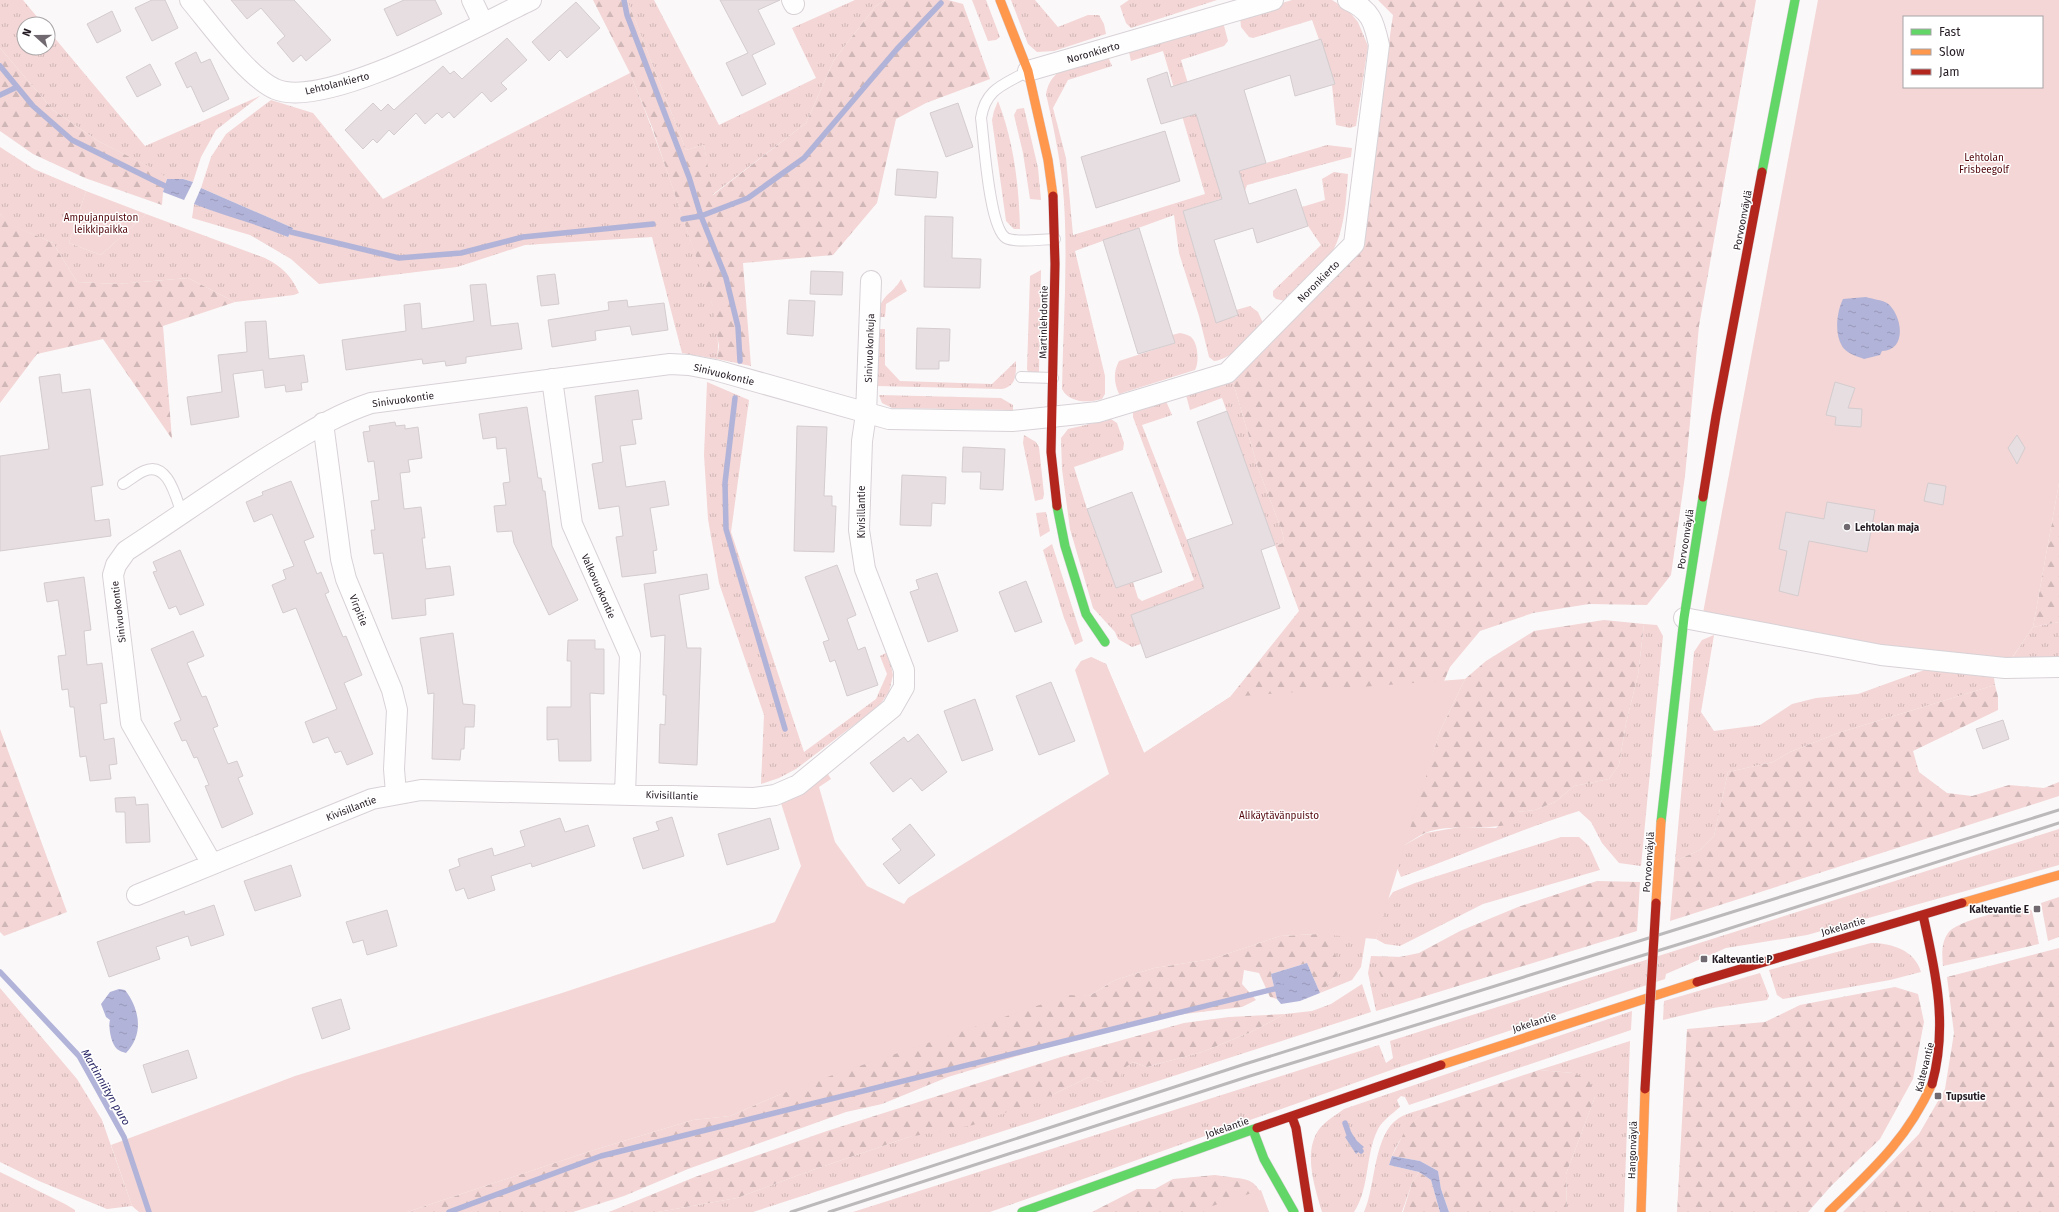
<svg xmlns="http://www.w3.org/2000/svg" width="2059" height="1212" font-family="'Fira Sans',sans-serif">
<defs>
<pattern id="grass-tufts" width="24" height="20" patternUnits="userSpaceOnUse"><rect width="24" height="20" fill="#f3d6d5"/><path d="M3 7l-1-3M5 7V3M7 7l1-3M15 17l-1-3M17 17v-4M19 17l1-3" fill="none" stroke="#d0b7b7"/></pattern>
<pattern id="forest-firs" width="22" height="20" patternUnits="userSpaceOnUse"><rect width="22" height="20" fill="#f3d6d5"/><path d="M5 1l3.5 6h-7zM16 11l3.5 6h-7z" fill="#d0b7b7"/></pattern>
<pattern id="water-ripples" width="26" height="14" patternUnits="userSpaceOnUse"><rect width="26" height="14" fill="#b1b3d8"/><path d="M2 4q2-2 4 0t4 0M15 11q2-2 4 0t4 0" fill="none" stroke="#9899b9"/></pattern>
</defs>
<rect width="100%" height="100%" fill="#fbf8fa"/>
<path fill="url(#grass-tufts)" d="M0,0H23L43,24H24V48H48V30L145,146L260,96L216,130L201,157L193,182L183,179H167L159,172L98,141L53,110L0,48Z
M627,0H654L719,125L816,78L792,28L855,0H885L875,7L834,60L806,123L712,195L704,145L686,150Z
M972,0H986L1000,37L996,40L988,41Z
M1011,0H1035L1058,27L1088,15H1099L1104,24L1106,34L1054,51L1037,52L1028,44Z
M1129,0H1217L1131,28L1126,23L1120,6Z
M1292,0H1332L1348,10L1358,22L1368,46L1356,126L1350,128L1336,125L1332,85L1335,84L1312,20L1253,38L1249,37L1241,27L1240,16Z
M1223,22L1228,41L1224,46L1181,60L1216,178L1327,145L1352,148L1351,157L1247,185L1245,191L1183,211L1216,322L1237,316L1236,310L1250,306L1258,312L1263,323C1250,336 1234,359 1214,361L1209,357L1199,316L1179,253L1174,215L1075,251L1105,376V394L1102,399C1088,403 1069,403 1062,389C1063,327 1068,264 1064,202C1062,166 1054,129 1046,94C1048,84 1051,78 1060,71L1105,58L1109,59L1112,66L1068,80L1053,108L1066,158L1073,235L1205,194L1163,51L1131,61L1129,52Z
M630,73C652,126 670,179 688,233C701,272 723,317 717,359L682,353L652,237L525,245L457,267L319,284L291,259L250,235L192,218L194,204L214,211L257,224L288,237L293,228L201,188L211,157L226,134L271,100L313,113L383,199Z
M998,101C1014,142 1019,186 1020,229H1014L1006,221L992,120L994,111Z
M1024,108L1038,168L1041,200L1030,199L1023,153L1014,115L1017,109Z
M0,147L34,169L86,191L69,243L101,255L146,214L265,258C282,267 291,275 299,293L294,295L235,302L188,278L118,284L77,282L53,243L11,225L0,214Z
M1334,172L1348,174C1346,200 1345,235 1329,257C1317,273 1299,287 1285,301L1276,299L1273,296V291L1321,245L1308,226L1302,207L1325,200L1322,179Z
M1041,270L1039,372H1028L1027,369L1030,276Z
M901,279L907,291L886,304L885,317H879C878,295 893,295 901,279Z
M878,329H885V365L900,381L992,384L1016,361C1016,374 1017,386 1002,389L877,386Z
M1180,333C1186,334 1192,336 1194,341C1198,348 1199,363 1195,370L1119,394C1114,383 1113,372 1119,361L1175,343L1172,335Z
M707,382L749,400L731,532L804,752L876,699L887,674L880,656L888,652L893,675L889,692L879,706L796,769L779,778L761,784L764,715L719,583L708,519L704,455Z
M1224,382H1233L1258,468L1282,531L1284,540L1281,544L1275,545L1222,398L1190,410L1186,395Z
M879,395L1001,398L1013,405V410L892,408L882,403Z
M1166,401L1172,415L1142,425L1187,540L1258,568L1131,615L1141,644L1132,647L1118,639L1115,632L1093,608L1070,529L1062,469L1061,438L1065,433L1068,429L1107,420L1111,419L1117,423L1124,443L1123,450L1074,467L1087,509L1116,588L1133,582L1138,598L1142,601L1194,580L1133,417V412Z
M1024,435L1036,442L1039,447L1044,494L1043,499L1035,501L1023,443Z
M1046,512L1050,531L1040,537L1036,513Z
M1052,544L1083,641L1075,645L1064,618L1043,550Z
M2059,622V662L2010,661L2033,627Z
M1644,624L1657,625L1663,636L1641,866L1619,863L1602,843L1591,822L1579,811C1518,830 1461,856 1401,877L1397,868L1403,846L1426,833L1460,827L1496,828L1517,812L1535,810L1555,802L1574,786L1609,779L1619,765L1626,723L1638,675Z
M1714,635L1701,712L1714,731L1760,725L1792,704L1816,698L1858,694L1930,668L1974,672L1994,678L1995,685L1838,733L1790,752L1773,762L1728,772L1714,836L1700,850L1675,861L1694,652L1702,640Z
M2059,829V865L1807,935L1726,948L1666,974L1665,979L1394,1069L990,1212H853L1379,1045L1386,1063L1393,1058L1390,1041Z
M1561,837H1579L1589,846L1600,870L1483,904L1400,946L1385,944L1376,939L1386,902L1393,892L1415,883Z
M1368,924L1361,967L1352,980L1320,993L1340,972L1317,934Z
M1871,943C1891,943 1915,950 1921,972L1890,980L1783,999L1777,995L1769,970Z
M1371,956L1403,957L1390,959L1379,971L1393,1006L1376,1011L1368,973Z
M1760,973L1769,996L1767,1000L1713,1008L1663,1020L1664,1001Z
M1362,984L1371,1012L753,1212H658L737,1198L807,1172L909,1137L1054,1094L1089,1077L1102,1082L1133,1062L1147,1067L1202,1052L1251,1032L1285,1014L1312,1011L1331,1004Z
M0,988L77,1079L102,1120L132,1206L107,1209L39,1181L0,1162Z
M1632,1011L1631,1030L1409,1105L1405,1097L1401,1096L1397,1100L1400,1107C1392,1114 1383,1120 1378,1129C1365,1155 1370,1188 1354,1212H1322C1315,1188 1302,1151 1320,1128C1327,1120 1336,1115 1344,1109Z
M1630,1041L1624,1212H1567L1566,1174L1595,1097L1573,1073L1539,1070Z
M1426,1108C1411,1125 1395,1142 1389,1165L1419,1172L1412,1183L1402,1212H1364C1376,1186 1373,1134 1399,1118C1407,1113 1417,1111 1426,1108Z
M0,1172L65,1204L75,1210V1212H0Z"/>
<path fill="url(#forest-firs)" d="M593,0H627L686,150L704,145L713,195L806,123L834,60L875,7L885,0H948L963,4L990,79L926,103L896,119L877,203L833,255L743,263L751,366L717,359L719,346L712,304L652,127L630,73Z
M1378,0H1756L1699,326L1685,476L1671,575L1647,605L1589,604L1533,613L1480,631L1450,667L1436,700L1179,857L1091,657L1106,664L1144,753L1230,697L1299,611L1275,545L1281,544L1284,540L1282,531L1258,468L1233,382L1358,255L1393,15Z
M0,48L53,110L98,141L160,172L167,179L163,192L162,205L85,178L33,154L0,131Z
M0,214L12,225L53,243L77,282L118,284L188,278L235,302L163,326L172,439L103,339L37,354L0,403Z
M2059,483V622L2033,627Z
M1604,620L1644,624L1638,675L1626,723L1619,765L1609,779L1574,786L1555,802L1535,810L1517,812L1510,824C1484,831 1450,823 1425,833C1418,836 1410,842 1403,846L1440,731L1465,679L1486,661L1534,631Z
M1995,685L1998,697V710L1913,751L1919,772L1947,793L1972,796L2009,785L2044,788L2059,782V796L1670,921L1675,861L1700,850L1714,836L1728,772L1773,762L1790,752L1838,733Z
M0,729L67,912L4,936L0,932Z
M1597,881L1640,882L1637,931L1393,1006L1378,970L1390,959L1419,953L1460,931L1518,907Z
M2059,897V937L2048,941L2041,903Z
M2027,907L2032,911L2039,944L1943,966C1942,955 1941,943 1948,933C1956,921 2011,908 2027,907Z
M1317,934L1333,945L1340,972L1320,993L1307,963L1271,974L1277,999L1270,997L1259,973L1244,970L1242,984L1256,1000L1242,1007L1168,1016L1034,1051L948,1077L882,1104L846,1112L688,1169L624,1196L573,1212H407L594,1150L693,1120L730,1116L781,1094L915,973L1089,996L1115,980L1154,968L1212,959L1280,936Z
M2059,948V1212H1843L1919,1134L1945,1089L1954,1033L1947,977Z
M1895,987L1918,994L1924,1022L1913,1079L1880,1139L1832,1185L1808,1212H1677L1687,1029L1765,1022L1800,1005Z
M1285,1014L1251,1032L1202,1052L1147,1067L1133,1062L1123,1069L1120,1079L1102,1082L1089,1077L1054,1094L973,1125L909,1137L807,1172L737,1198L658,1212H609L695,1177L827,1131L1061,1057L1184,1023L1229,1017Z
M1539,1070L1573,1073L1589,1080L1595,1097L1566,1174L1567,1212H1449L1441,1189L1438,1171L1420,1161L1392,1156L1405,1131L1426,1108Z
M1419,1172L1431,1180L1440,1212H1403L1412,1183Z
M1215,1175C1252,1181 1255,1174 1269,1212H1092L1137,1189H1155L1173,1179Z"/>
<path fill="#f3d6d5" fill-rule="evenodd" d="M1818,0H2059V483L2033,627L2005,668L1703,613ZM1904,17H2042V87H1904Z
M86,191L146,214L101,255L69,243Z
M1091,657L1106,664L1144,753L1230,697L1465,679L1440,731L1376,939L1317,934L1280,936L1212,959L1154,968L1115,980L1089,996L1069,995L833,1075L781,1094L730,1116L693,1120L594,1150L407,1212H139L132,1206L111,1145L295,1076L562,993L775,922L801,866L780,800L826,771L831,779L819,787L835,842L867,886L904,904L908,898L1109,774L1075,670L1081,661Z
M1261,1190L1269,1212H1204L1203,1209Z"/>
<path fill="url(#water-ripples)" d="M167,179H183L193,182L184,200L163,192Z
M201,188L293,228L288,237C257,224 225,216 194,204Z
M1866,297C1872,299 1882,300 1887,303C1902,314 1908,350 1882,351L1880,355L1864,359C1856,356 1846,353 1842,346C1834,333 1837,311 1843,299Z
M1307,963L1320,993L1300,1001L1281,1004L1277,999L1271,974Z
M119,989L125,990C140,1009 144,1035 126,1053C123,1052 119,1051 117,1049C111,1044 108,1026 110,1020L106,1017L101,1004L110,992Z
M1351,1132L1357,1141L1364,1147L1356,1154L1345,1137Z
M1392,1156L1420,1161L1438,1171L1441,1189L1449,1212H1440L1431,1180L1419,1172L1389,1165Z"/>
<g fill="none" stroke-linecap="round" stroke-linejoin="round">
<path stroke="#b1b3d8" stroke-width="5.5" d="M624,0L627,15L689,177L701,216L726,278L738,327L740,361
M0,66L33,106L72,140L165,186
M0,95L17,87
M683,219L701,216L748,198L804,158L897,49L941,3
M291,232L399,258L461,253L523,237L653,224
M735,398L725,483L726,529L785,729
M0,972L79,1056L124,1137L149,1212
M1345,1123L1351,1140L1361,1151
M449,1212L601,1156L1282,987"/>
</g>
<path fill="#e6dee1" stroke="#d4cccf" d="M152,0H165L178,28L152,41L135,8Z
M231,0H294L331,40L306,61L301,55L293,62L277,43L285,36L261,8L247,19Z
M404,0H435L442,14L397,36L384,9Z
M720,0H780L758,10L775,44L752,55L766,84L742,96L726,63L748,53Z
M576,2L600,28L567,58L560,50L549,61L532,42Z
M112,11L121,31L97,43L87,24Z
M507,38L527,60L501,83L507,89L491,102L482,92L454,118L449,112L442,118L437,113L425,124L416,113L394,135L389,130L377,143L373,139L363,149L345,130L373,103L381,111L388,104L394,110L443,66L450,74L454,71L462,79Z
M1321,39L1335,84L1295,96L1290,75L1244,90L1266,163L1239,171L1249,204L1296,189L1308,226L1257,243L1253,228L1214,240L1238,315L1216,323L1183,211L1222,199L1196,114L1161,124L1147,79L1167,72L1171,87Z
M196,52L201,63L210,59L229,99L203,112L191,86L187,88L175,63Z
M150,64L161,85L137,97L126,77Z
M958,103L973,147L946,157L930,113Z
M1165,131L1180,181L1096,208L1081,157Z
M897,169L938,172L936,198L895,195Z
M925,216L953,217L952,258L981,259L980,288L924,287Z
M1139,228L1175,343L1138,354L1103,240Z
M811,271L843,272L842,295L810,294Z
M555,274L559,304L541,306L537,276Z
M486,284L491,326L518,323L522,349L466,357V363L446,366L445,361L423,364L422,359L346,370L342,340L406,331L404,305L420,303L422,329L474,321L470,285Z
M627,300L628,307L664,303L668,330L632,335L630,326L595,331L596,340L552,347L548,320L609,310L608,302Z
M789,300L815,301L813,336L787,334Z
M266,321L269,359L304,355L308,382L301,383L302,390L286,392L285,385L265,388L263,370L233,374L239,417L191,425L187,397L222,392L218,355L247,352L245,322Z
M917,328L950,329L949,361H939V369H916Z
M60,374L62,393L90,389L103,485L91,487L95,521L109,519L111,536L0,551V456L49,449L39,377Z
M1835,382L1855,388L1848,408L1862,409L1861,427L1835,425L1836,417L1826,415Z
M638,390L642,419L632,420L636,444L620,446L626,487L665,481L669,505L650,508L657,550L653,551L656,573L622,577L616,537L623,536L619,506L599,509L592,464L603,462L595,396Z
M527,407L538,478H541L543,491H545L552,546L578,600L549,615L514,543L512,531L497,532L494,506L506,505L503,483L510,482L506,448L497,449L496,437L483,439L479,414Z
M1227,411L1275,545L1261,550L1280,608L1146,658L1131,615L1204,588L1187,540L1233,524L1197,422Z
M395,422L396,426L405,425V429L418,427L422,458L408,460L410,472L400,473L404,509L421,507L425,538H422L426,569L450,566L454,595L425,599L426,615L392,619L383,553L374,554L371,530H375L371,501L379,500L374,461L368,462L363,432L370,431L369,426Z
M797,426L827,427L824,496H832V506H836L834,552L794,551Z
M2017,435L2025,448L2017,464L2008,448Z
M963,447L1005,449L1003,490L980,489L981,472H962Z
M902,475L946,477L945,504L932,503L931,526L900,525Z
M291,481L314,537L304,541L317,574L321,572L329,592L325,594L343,637L346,636L362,675L344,683L373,754L347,765L341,751L335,753L328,737L313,743L305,722L337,709L296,608L283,613L272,585L286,579L283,570L294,566L272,514L254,522L246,502L263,495L262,492Z
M1928,483L1946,486L1943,505L1924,501Z
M1132,492L1162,572L1116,588L1087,509Z
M1827,502L1875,510L1867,552L1809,541L1798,596L1779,591L1787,551L1779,549L1786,512L1824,519Z
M180,550L204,605L180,615L176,606L169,609L153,572L157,571L153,562Z
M837,565L856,615L847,619L858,650L865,647L878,685L847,696L835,660L830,662L823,642L829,640L805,577Z
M937,573L958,631L928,642L910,592L919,589L916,580Z
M707,574L709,589L679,595L687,648H701L697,765L659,763L660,724L665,725L666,695H663L665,635L651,637L644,584Z
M84,577L91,630L84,631L87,665L102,663L107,703L100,704L104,740L114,738L117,764L109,765L111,779L90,781L86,756L80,757L74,707H70L68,689L62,690L58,656L66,655L58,600L47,602L44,583Z
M1026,581L1042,622L1015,632L999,592Z
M193,631L204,656L187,663L202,697L206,696L218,726L213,728L228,764L237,761L243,776L238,778L253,814L222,828L205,786L209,785L197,757L194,758L186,740L182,741L174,723L181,720L151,649Z
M453,633L463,704L475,705L474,727H465L464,749H461L460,760L432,759L434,693L428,694L420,638Z
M568,640H595V649H604V694L590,693L591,761H559L558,739L547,740V707H571V661H567Z
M1051,682L1075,741L1039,755L1016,696Z
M975,699L993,750L962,761L944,711Z
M2003,720L2009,739L1983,749L1976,729Z
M918,734L947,772L922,791L911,778L893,792L870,763L904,737L908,742Z
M135,797L136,805L148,804L150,842L126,843L125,812H116L115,798Z
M672,817L684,856L643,869L633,838L659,830L656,822Z
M560,818L565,832L588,825L595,846L532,867L531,863L491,876L495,890L468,899L464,888L456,891L449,870L460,866L458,859L492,848L494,856L525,846L520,831Z
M770,818L779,849L727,865L718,834Z
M910,824L935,855L899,884L883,864L901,850L892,839Z
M291,865L301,896L255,911L244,881Z
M214,905L224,935L191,946L188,936L156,947L160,959L109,977L97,942L184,911L185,915Z
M387,910L397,946L367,955L363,940L353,943L346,922Z
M341,999L350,1029L322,1039L312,1008Z
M188,1050L197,1078L152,1093L143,1065Z"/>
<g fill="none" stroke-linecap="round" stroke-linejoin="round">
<defs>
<path id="lane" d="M1028,71C1004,85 986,88 981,118C984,140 989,228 1006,238C1015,243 1043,239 1055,239
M1021,377L1053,378
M123,484C130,480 137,474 144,471C168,460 176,498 182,514"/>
<path id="street" d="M190,0C211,25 247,76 275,89C326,111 480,24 531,0
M472,0L483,23
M792,0L794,4
M1028,71L1273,0
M552,379L572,524L630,655L625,794
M323,423L341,559L346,579L392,690L397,710L394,769L396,793
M1684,618L1881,655L2005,668L2059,667
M212,864L131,723L113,575L116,565L126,551C175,519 224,484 274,453C306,434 335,415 371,403L670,364L689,365L715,370L889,419L1012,421L1098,412L1227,373L1354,244L1379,45C1374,22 1371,10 1348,0
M137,895L372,799L421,790L754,798L775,795L798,785L892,708L904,687V670L865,569L859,530L862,441L866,414L871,281"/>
<path id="fast" d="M1762,172L1795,0
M1057,506L1065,546L1086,614L1105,642
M1661,822L1684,618L1703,497
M1253,1130L1264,1159L1294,1212
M1022,1212L1257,1128"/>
<path id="slow" d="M1000,0L1028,71L1048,160L1053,196
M1962,903L2059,875
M1441,1065L1697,982
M1641,1212L1645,1089
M1829,1212C1872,1170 1906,1141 1932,1084"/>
<path id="jam" d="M1053,196L1055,264L1051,452L1057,506
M1703,497L1716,416L1762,172
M1923,915C1936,973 1948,1026 1932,1084
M1697,982L1962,903
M1292,1117L1296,1128L1309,1212
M1257,1128L1441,1065"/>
</defs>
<use href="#lane" stroke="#d8d2d7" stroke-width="12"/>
<use href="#street" stroke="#d8d2d7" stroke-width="22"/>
<use href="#fast" stroke="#d8d2d7" stroke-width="10"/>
<use href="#slow" stroke="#d8d2d7" stroke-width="10"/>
<use href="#jam" stroke="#d8d2d7" stroke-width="10"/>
<use href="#lane" stroke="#fefefe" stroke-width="10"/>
<use href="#street" stroke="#fefefe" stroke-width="20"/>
<use href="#fast" stroke="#63d668" stroke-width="9"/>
<use href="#slow" stroke="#ff974d" stroke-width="9"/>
<use href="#jam" stroke="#b3261e" stroke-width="9"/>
<path stroke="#bbb9ba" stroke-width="3" d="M791,1212L1245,1064L2059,810
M829,1212L1250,1076L1709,935L2059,823"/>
<defs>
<path id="slow-bridge" d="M1656,903L1661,822"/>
<path id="jam-bridge" d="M1645,1089L1656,903"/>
</defs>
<use href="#slow-bridge" stroke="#d6d4d6" stroke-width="10" stroke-linecap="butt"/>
<use href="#jam-bridge" stroke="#d6d4d6" stroke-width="10" stroke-linecap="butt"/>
<use href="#slow-bridge" stroke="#ff974d" stroke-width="9"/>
<use href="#jam-bridge" stroke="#b3261e" stroke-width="9"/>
</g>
<g fill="#70696f" stroke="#fff" stroke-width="1.5">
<circle cx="1847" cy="527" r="4"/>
<rect x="2033" y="905" width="8" height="8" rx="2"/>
<rect x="1700" y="955" width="8" height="8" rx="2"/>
<rect x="1934" y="1092" width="8" height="8" rx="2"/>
</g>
<g text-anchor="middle" stroke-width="3" stroke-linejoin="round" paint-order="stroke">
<g font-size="10" fill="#251c24" stroke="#fff">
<text transform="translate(1093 52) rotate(-16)" y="4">Noronkierto</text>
<text transform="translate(337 83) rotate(-14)" y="4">Lehtolankierto</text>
<text transform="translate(1742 220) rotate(-79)" y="4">Porvoonväylä</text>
<text transform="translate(1318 281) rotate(-45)" y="4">Noronkierto</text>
<text transform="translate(1043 322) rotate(-89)" y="4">Martinlehdontie</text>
<text transform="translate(869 348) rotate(-88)" y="4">Sinivuokonkuja</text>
<text transform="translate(724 374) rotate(14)" y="4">Sinivuokontie</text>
<text transform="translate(403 399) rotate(-8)" y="4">Sinivuokontie</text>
<text transform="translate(861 512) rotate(-90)" y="4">Kivisillantie</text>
<text transform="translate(1685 539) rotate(-81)" y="4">Porvoonväylä</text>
<text transform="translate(599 586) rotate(66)" y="4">Valkovuokontie</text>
<text transform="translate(359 610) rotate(68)" y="4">Virpitie</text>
<text transform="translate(118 612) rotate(-97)" y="4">Sinivuokontie</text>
<text transform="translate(672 795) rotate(2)" y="4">Kivisillantie</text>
<text transform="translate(351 808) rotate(-21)" y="4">Kivisillantie</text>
<text transform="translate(1648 862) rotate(-86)" y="4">Porvoonväylä</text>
<text transform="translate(1843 926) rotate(-16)" y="4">Jokelantie</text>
<text transform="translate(1534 1022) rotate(-18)" y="4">Jokelantie</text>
<text transform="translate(1924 1067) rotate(-76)" y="4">Kaltevantie</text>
<text transform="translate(1227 1127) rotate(-19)" y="4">Jokelantie</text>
<text transform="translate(1632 1150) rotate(-88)" y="4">Hangonväylä</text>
</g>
<g font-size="10" fill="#52070c" stroke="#fff">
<text x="1984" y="161">Lehtolan<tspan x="1984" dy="12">Frisbeegolf</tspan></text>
<text x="101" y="221">Ampujanpuiston<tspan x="101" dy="12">leikkipaikka</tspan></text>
<text x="1279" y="819">Alikäytävänpuisto</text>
</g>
<g font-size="10" font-weight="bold" fill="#251c24" stroke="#fff" text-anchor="start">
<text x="1855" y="531">Lehtolan maja</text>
<text x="2029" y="913" text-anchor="end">Kaltevantie E</text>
<text x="1712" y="963">Kaltevantie P</text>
<text x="1946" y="1100">Tupsutie</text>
</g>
<g font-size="11" font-style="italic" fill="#2b2967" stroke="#fff">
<text transform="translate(106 1087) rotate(60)" y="4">Martinniityn puro</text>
</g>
</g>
<rect x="1903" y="16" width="140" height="72" fill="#ffffff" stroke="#a8a4a7"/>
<rect x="1911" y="29" width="20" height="6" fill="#63d668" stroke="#a8a4a7"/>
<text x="1939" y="36" font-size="12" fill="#251c24">Fast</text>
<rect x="1911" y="49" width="20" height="6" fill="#ff974d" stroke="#a8a4a7"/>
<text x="1939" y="56" font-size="12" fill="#251c24">Slow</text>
<rect x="1911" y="69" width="20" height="6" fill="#b3261e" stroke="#a8a4a7"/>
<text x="1939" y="76" font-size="12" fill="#251c24">Jam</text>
<g transform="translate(36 36) rotate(291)"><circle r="19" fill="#ffffff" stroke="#a8a4a7"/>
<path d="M0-3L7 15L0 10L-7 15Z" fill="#70696f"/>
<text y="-6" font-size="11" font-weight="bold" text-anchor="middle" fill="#251c24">N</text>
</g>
</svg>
